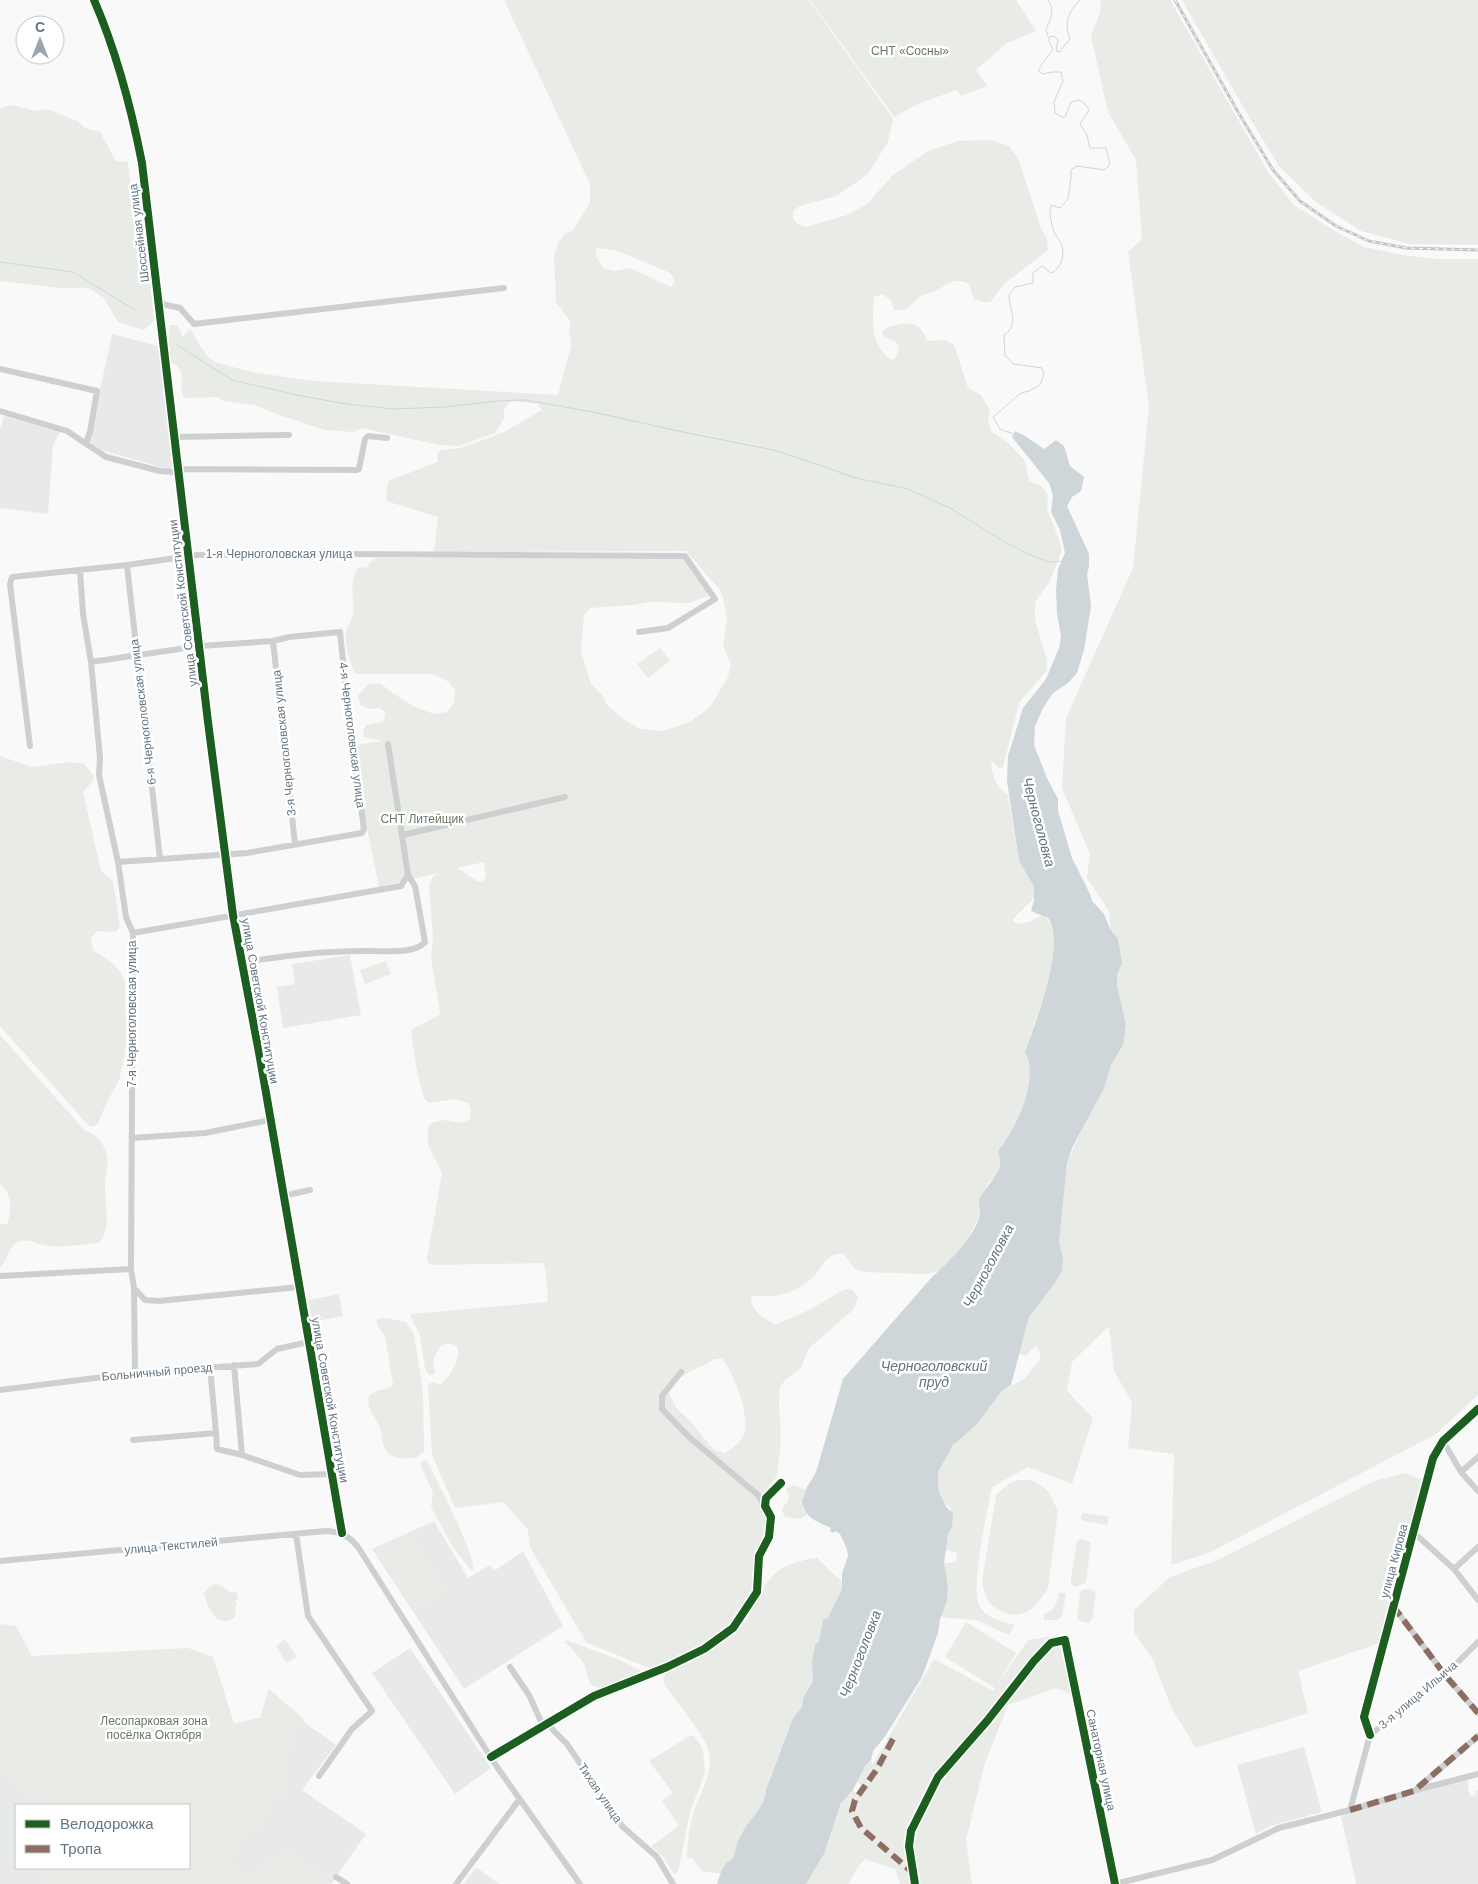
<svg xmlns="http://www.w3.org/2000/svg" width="1478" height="1884" font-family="Arial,sans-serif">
<rect width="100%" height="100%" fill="#f9f9f9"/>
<path fill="#e8e9e9" d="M112,334L158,346L161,353L172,464L171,470L101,450L89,441Z
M4,416L60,432L53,445L48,514L0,508V429Z
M350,955L361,1015L283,1028L277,987L295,984L292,964Z
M339,1294L343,1316L312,1322L308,1300Z
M434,1521L468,1578L490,1565L494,1571L523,1551L563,1626L464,1689L372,1549Z
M410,1648L491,1768L455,1794L372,1673Z
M286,1709L336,1745L302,1790L366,1834L331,1884H254L216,1863Z
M1304,1747L1322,1812L1270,1826L1256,1834L1237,1765Z
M0,1763L40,1805H16V1868H38L45,1884H0Z
M1467,1778L1470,1796L1476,1795L1475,1791L1478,1790V1884H1356L1341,1816Z
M476,1867L499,1884H463Z"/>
<path fill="#e8ebe6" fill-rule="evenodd" d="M504,0H809L893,119L888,142L867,175L836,196L800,206L793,211V219L799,225L806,227L847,215L867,204L893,175L928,151L958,141L992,140L1009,146L1018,158L1041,228L1047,239L1048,250L1005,283L990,302H983L974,299L969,284C954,277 949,284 936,291C931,293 926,294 921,296C910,303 910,312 894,310L891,300L882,294L874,297C873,323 869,342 891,360L896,357L899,349L896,342L883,336L882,332C886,327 889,327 896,325C912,322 921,323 927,341L945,340L954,345L968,388L981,395L990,410L988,420L991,431L1009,444L1025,461L1029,481L1041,486L1048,495L1047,509L1059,539L1062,550L1050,581L1035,602V620L1047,660V670L1019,703L1003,767L999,768L993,762L991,764C993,778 996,788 1008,795L1019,861L1034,887V898L1012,920L1016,924L1029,922L1042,915C1071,932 1040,1005 1032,1030C1029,1037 1028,1044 1025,1052C1026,1056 1029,1059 1029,1062C1033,1092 1016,1128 998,1151L1000,1161L997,1172L996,1177L989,1182L981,1196L980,1213L975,1225L964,1247L939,1271L924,1274L865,1272L855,1269L844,1254C825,1252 823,1268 812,1278C800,1288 786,1296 770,1296C763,1297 758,1295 751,1297C751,1311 764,1318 775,1325L811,1309L845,1289H851L858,1297L854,1309L809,1348L801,1368L786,1379L780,1387L779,1402L781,1441L777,1476L761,1497L760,1505L765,1515L766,1523L765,1536L754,1556V1590L731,1626L702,1646L653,1668H648L586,1642L530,1547L528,1530L504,1502L455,1508L432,1455L428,1384L434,1382L440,1385C452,1377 474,1336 441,1345L433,1360L435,1374L429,1375L425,1369L420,1335L411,1317V1314L547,1302L548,1298L545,1267L543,1263L435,1265L428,1263L427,1259L442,1173L428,1145V1128L431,1123L443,1120L462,1123L470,1119L471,1109L468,1103L455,1099L430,1103L425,1100C417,1078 414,1053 411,1030L439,1015L440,1012L431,959L433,937L429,886L433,876L438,873L379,887L366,823L355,745L382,741L364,737L363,731L366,725L382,722L385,717V712L380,708L370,709L360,705L358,695L369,684H381L394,694L415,707L434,714L447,712L454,702L455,691L449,682L433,674H356C350,665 344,642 346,632C348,626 352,620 353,614C355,599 348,581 358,568L368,567L369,563L376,558H684L709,596L688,603L650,602L633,605L590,608L584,615L581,651L591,684L602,695L607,705L623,719L640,729L663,731L690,722L710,707L728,677L731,664L723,646L727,619L723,597L720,590L686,551L434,552L438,517L386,501L388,481L438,462L437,453L441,450L461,448L489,438L504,432L542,410L538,404L512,401L504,408V418L495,433L459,446L439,445L362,428L354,432L325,430L276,414L255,405L223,401L217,397L184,398C176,382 191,374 170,361L169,335L170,325H177L183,337L190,329L206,355L215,362L251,372L314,381L558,395L571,346L569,328L571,322L556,302L554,256L558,244L565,234L573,230L590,203V184ZM596,248L615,250L668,272L673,277L675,283L671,287L630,268L614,271L603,268L596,256ZM484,862L486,876L483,881H477L457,868ZM715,1359H723C734,1375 748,1409 745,1430C743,1441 734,1447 725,1453L714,1450L690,1421L677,1409L669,1393C677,1372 699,1370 715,1359Z
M810,0H1016L1036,31L1007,43L976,70L987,86L961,96L957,90L920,103L894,117Z
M1101,0H1170L1268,172L1294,205L1333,230L1364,247L1402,255L1436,259H1478V1395L1436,1434L1209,1553L1171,1565L1174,1454L1128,1448L1132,1402L1114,1371L1109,1326L1072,1362L1067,1391L1093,1418L1072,1484L1028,1467L992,1487C988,1511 968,1590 981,1609C989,1619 1004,1622 1015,1625L1009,1635L976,1620L948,1618L941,1616C950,1599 946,1581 944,1563L955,1562L957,1557V1552L946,1550L948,1534L952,1527L951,1509L943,1501L938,1486V1472L949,1450L962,1436L977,1424L1001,1392L1025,1378L1041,1358L1038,1347H1034L1026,1356L1019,1354L1029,1317L1055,1283L1063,1258L1059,1242L1067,1163L1111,1065L1123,1045L1126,1025L1117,985V975L1120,967L1118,939L1110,929L1109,911L1087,878L1090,854L1062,788L1066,718L1133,568L1149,407L1128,252L1142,239L1136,160L1108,112L1091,36L1100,13Z
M1182,0H1478V245L1410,244L1361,231L1316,202L1279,166L1245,110Z
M12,105L35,111L48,109L77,121L85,128L100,132L116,161L128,162L140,270L150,283L154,321L144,330L118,322L104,298L89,288H60L0,281V108Z
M660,648L670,661L648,678L637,664Z
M0,756L32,767L70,762L84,764L93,775V781L83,792L101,871L113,881L120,927L115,932L97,931L91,938L93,950C107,959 120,966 125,983L126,1043L124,1059L119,1080L105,1106L98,1124L90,1127L0,1026Z
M386,961L391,974L365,984L360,970Z
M0,1035L85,1131C97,1133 104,1144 107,1155C109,1165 105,1177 105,1186C105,1204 112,1229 99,1243C82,1244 61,1249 44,1245C33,1243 24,1236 14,1245C7,1251 7,1262 0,1268V1224H7C12,1211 12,1193 0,1184Z
M387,1318L406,1322L414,1334L423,1392L424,1452C421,1453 420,1456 417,1457C410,1460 392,1459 387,1452C381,1444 383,1433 379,1425C374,1414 366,1409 369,1396C377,1388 387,1391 393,1384L385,1336L377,1325V1319Z
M426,1460C435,1476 476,1556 473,1570L470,1569L453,1547L431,1507L433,1493L420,1463Z
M1406,1473L1424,1481L1380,1643L1298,1671L1308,1713L1196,1748L1171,1707L1153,1660L1134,1632V1610L1170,1577L1218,1560L1374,1481Z
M1021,1480H1031L1042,1486L1049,1493L1058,1511L1048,1589L1035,1606L1027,1612L1017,1615L1007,1614L992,1606L986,1597L982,1582L996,1495L1011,1482Z
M793,1485L806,1490L803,1508L807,1515L800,1519L785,1517L782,1511L784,1505L788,1502L789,1498L786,1489Z
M1083,1513L1109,1517L1107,1525L1083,1521L1081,1518Z
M410,1535L446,1591L415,1611L379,1555Z
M1082,1539L1091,1542L1086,1582L1077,1587L1071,1584V1580L1077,1541Z
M817,1558L841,1581L842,1589L828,1618L823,1621L819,1642L815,1645L812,1661L813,1681L803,1698L802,1707L793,1718L770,1777L766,1789L765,1798L761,1809L742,1832L733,1858C726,1862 723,1866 721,1874L702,1871L693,1859L687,1857C687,1844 689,1828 693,1815C699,1792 715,1775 708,1749C703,1733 675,1700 665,1685L663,1678L665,1674C687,1661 746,1638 750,1611C766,1589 766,1572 794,1563C803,1561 808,1558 817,1558Z
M215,1584L220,1585L230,1592H236L238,1596V1599L235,1601L237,1604L235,1606L236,1615C231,1622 226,1623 219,1619L217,1620L207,1604L204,1593L208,1588Z
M1084,1589L1093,1590L1096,1593L1092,1619L1089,1623L1079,1621L1077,1619L1080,1592Z
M1059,1592L1066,1594L1062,1616L1058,1620H1044V1614C1056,1610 1057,1603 1059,1592Z
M966,1622L1016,1653L997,1685L1028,1640L1060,1635L1073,1695L1056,1688L1008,1705L985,1763L966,1840L972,1884H900L895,1869L867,1860V1857L860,1864L848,1884H806L824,1854L841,1803L853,1790L858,1794V1790L861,1785L857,1782L865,1766L871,1760L873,1764L934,1659L993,1691L995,1688L945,1657Z
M0,1624L16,1626L32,1656L188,1648L213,1657L234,1723L260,1718L269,1689L304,1719C286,1745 288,1759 289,1789L273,1803L259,1830L244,1835L231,1861L249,1881L269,1860L286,1849L323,1873L325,1884H45L38,1868H189V1805H40L0,1763Z
M285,1639L297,1657L286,1663L276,1646Z
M566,1640L620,1660L641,1671L640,1673L603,1688C586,1688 589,1677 585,1666C584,1661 567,1644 564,1642Z
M691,1735L695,1737L703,1749L705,1773L690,1812L679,1868L676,1874H674L663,1857L651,1846L679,1826L662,1800L673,1793L649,1761Z"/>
<path fill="#ced6d9" d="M1015,431L1025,436L1044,449L1056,440L1064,446L1070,466L1084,477L1081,491L1072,497L1067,506L1089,554V567L1087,574L1091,606L1084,650L1077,673L1068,683L1053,693L1043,708L1035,726L1034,745L1047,778L1058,799V811L1072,858L1090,894L1092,901L1104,914L1110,929L1118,939L1122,963L1117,975V985L1126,1025L1123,1045L1111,1065L1104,1088L1072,1148L1067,1163L1059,1242L1063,1258L1062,1271L1055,1283L1029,1317L1011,1385L1001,1392L977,1424L953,1445L938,1472V1486L940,1494L947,1508L953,1513L952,1527L948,1534L944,1563L948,1587L947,1601L940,1619L938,1633L922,1677L884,1738L873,1751L871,1760L865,1766L853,1790L841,1803L824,1854L806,1884H717C721,1873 722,1864 733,1858C736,1850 737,1842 741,1835C749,1818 765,1810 766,1789L793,1718L802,1707L803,1698L813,1681L812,1661L815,1645L819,1642L823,1620L828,1618L842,1589V1573L848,1556L847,1549L840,1534L835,1531L833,1533L830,1531L831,1528C816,1521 804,1518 802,1500C806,1495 805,1488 809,1484C812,1479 815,1475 817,1469L843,1379L932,1277C948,1263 977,1235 980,1213C981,1207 977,1204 980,1198C986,1186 1000,1175 1000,1162C1000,1158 998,1155 998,1151C1016,1128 1033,1092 1029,1063C1029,1059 1026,1056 1025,1052C1035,1022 1067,945 1048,918L1031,911L1034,900V887L1019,861L1007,781L1008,756L1023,708L1046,679L1059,648L1061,636L1057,613L1056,590L1058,569L1065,553L1060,530L1051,512L1053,496L1049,483L1012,437Z"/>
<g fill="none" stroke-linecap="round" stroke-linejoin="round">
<path stroke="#ced6d9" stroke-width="1" d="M1048,0C1056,11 1050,19 1046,30L1048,36
M0,262L73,272L135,310
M177,345L232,380L297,395L346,404L393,409L444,407L497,401L525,400L593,412L683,432L778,451L856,478L908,489L950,508L1003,541L1026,553L1048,562L1063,561
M1013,434L1000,429L993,417L1021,393L1029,391L1040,385L1044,374L1042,368L1014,364L1005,356L1004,335C1020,325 1009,309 1009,295L1015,287L1033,283V273L1042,266L1051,273C1061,269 1065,256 1062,246C1061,241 1056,237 1054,232C1051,223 1049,214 1051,205L1060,208L1068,199C1069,189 1072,179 1071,170L1077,166L1105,170L1110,164L1106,148H1090L1087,135L1080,124L1089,110L1084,103L1079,100L1071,102L1065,117H1062L1055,113L1054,102L1063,81L1061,72H1053L1042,74L1038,70L1053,49L1049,42V37L1054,36L1058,40L1056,51L1059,52L1070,39C1064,22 1068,12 1080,0"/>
<path stroke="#cecfd0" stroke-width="6" d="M94,0C117,53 131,107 142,163L208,722L233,915L260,1058L342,1533
M158,303L180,308L194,324L504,288
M0,369L97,391L90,432L86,443
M0,411L67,431L106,457L160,471L173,472L179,469L357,470L359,469L365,439L368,436L387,438
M175,437L289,435
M127,565L160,859
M80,570L83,614L91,662L100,758L99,775L118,862L126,917L133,933L131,1269L134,1288L135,1373
M273,641L295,844
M91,662L200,646L273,641L289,637L340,632L347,700L364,829L362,833L247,853L118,862
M30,746L10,584L12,577L127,565L197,555L346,554L685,556L715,599L668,628L639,632
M403,835L565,797
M133,933L401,886L408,875
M242,962C286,956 329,950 373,951C388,951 415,954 425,942L415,886L408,875L388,744
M132,1138L205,1133L270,1120
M283,1196L310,1190
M0,1276L131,1269
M134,1288L145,1300L159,1301L299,1287
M234,1365L242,1455L300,1475L332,1474
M681,1372L662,1396V1409L689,1437L758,1495L765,1506
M0,1390L135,1373L258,1364L277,1349L308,1342
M216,1433L217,1449L242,1455
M133,1440L216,1433L210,1367
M1443,1441L1461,1472L1478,1491
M1461,1472L1478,1457
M1413,1532L1454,1569L1478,1600
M296,1534L308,1616L372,1711L352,1729L319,1776
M0,1561L326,1531C341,1532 349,1536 358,1547L497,1767L580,1884
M1454,1569L1478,1547
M1393,1606L1445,1675L1478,1713
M510,1667L529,1695L543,1726
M549,1723L553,1730L567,1744L622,1826L657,1857L673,1884
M1370,1735L1364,1717L1433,1458L1443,1441L1478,1409
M491,1757L594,1696L667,1667L704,1649L733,1628L757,1592L759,1556L769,1537L771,1517L765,1506L766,1498L781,1483
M1416,1790L1478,1774
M1350,1810L1370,1735L1445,1675L1478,1642
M336,1877L347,1884
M456,1884L519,1800
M915,1884L909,1846L911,1831L938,1777L987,1721L1034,1661L1051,1643L1065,1640L1115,1884
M1115,1884L1212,1860L1279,1828L1350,1810L1414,1791L1478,1736"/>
<defs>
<path id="rail" d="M1175,0L1238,112L1273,170L1300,201L1336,226L1369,241L1406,248L1478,250"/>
</defs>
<use href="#rail" stroke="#c3c5c6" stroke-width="3"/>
<use href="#rail" stroke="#fff" stroke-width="1" stroke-dasharray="4" stroke-linecap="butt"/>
<path stroke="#8d6e63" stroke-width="6" stroke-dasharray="12 6" stroke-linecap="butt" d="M1393,1606L1445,1675L1478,1713
M893,1739L877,1769L855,1800L852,1811L861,1828L912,1872
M1350,1810L1414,1791L1478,1736"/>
<defs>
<path id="cycleway" d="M94,0C117,53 131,107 142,163L208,722L233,915L260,1058L342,1533
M1370,1735L1364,1717L1433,1458L1443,1441L1478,1409
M491,1757L594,1696L667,1667L704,1649L733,1628L757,1592L759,1556L769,1537L771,1517L765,1506L766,1498L781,1483
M915,1884L909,1846L911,1831L938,1777L987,1721L1034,1661L1051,1643L1065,1640L1115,1884"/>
</defs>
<use href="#cycleway" stroke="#fff" stroke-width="11"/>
<use href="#cycleway" stroke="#1b5e20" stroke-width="8"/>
</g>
<g text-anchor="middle" stroke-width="5" stroke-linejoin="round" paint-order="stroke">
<g font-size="12" fill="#687a64" stroke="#fff">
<text x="910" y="55">СНТ «Сосны»</text>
<text x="422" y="823">СНТ Литейщик</text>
<text x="154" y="1725">Лесопарковая зона<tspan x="154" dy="14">посёлка Октября</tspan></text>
</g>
<g font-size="12" fill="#657683" stroke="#fff">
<text transform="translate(139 233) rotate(-97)" y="4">Шоссейная улица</text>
<text x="279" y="558">1-я Черноголовская улица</text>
<text transform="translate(183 603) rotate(-97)" y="4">улица Советской Конституции</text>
<text transform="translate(143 712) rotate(-97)" y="4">6-я Черноголовская улица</text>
<text transform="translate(352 735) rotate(83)" y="4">4-я Черноголовская улица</text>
<text transform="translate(284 743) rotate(-96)" y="4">3-я Черноголовская улица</text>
<text transform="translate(260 1001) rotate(80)" y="4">улица Советской Конституции</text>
<text transform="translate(132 1014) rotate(-90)" y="4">7-я Черноголовская улица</text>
<text transform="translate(157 1372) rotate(-5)" y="4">Больничный проезд</text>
<text transform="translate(330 1400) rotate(80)" y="4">улица Советской Конституции</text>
<text transform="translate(171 1546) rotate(-5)" y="4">улица Текстилей</text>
<text transform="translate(1394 1561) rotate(-75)" y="4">улица Кирова</text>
<text transform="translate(1418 1695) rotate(-40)" y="4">3-я улица Ильича</text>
<text transform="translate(1101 1760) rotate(78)" y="4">Санаторная улица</text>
<text transform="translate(600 1793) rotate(56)" y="4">Тихая улица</text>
</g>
<g font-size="14" font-style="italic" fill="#60757c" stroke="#fff">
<text transform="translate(1039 822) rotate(75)" y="5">Черноголовка</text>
<text transform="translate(988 1266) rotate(-62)" y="5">Черноголовка</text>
<text x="934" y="1371">Черноголовский<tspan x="934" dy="16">пруд</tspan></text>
<text transform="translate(860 1654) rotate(-69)" y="5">Черноголовка</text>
</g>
</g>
<rect x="15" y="1804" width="175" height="65" fill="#ffffff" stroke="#c1c8cd"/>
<rect x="25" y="1820" width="25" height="8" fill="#1b5e20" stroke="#c1c8cd"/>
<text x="60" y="1829" font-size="15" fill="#657683">Велодорожка</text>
<rect x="25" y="1845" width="25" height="8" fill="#8d6e63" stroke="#c1c8cd"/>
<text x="60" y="1854" font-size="15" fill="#657683">Тропа</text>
<g transform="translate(40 40)"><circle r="24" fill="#ffffff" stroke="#c1c8cd"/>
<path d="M0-4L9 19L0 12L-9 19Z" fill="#99a4ac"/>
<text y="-8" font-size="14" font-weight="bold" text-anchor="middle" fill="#657683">С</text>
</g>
</svg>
